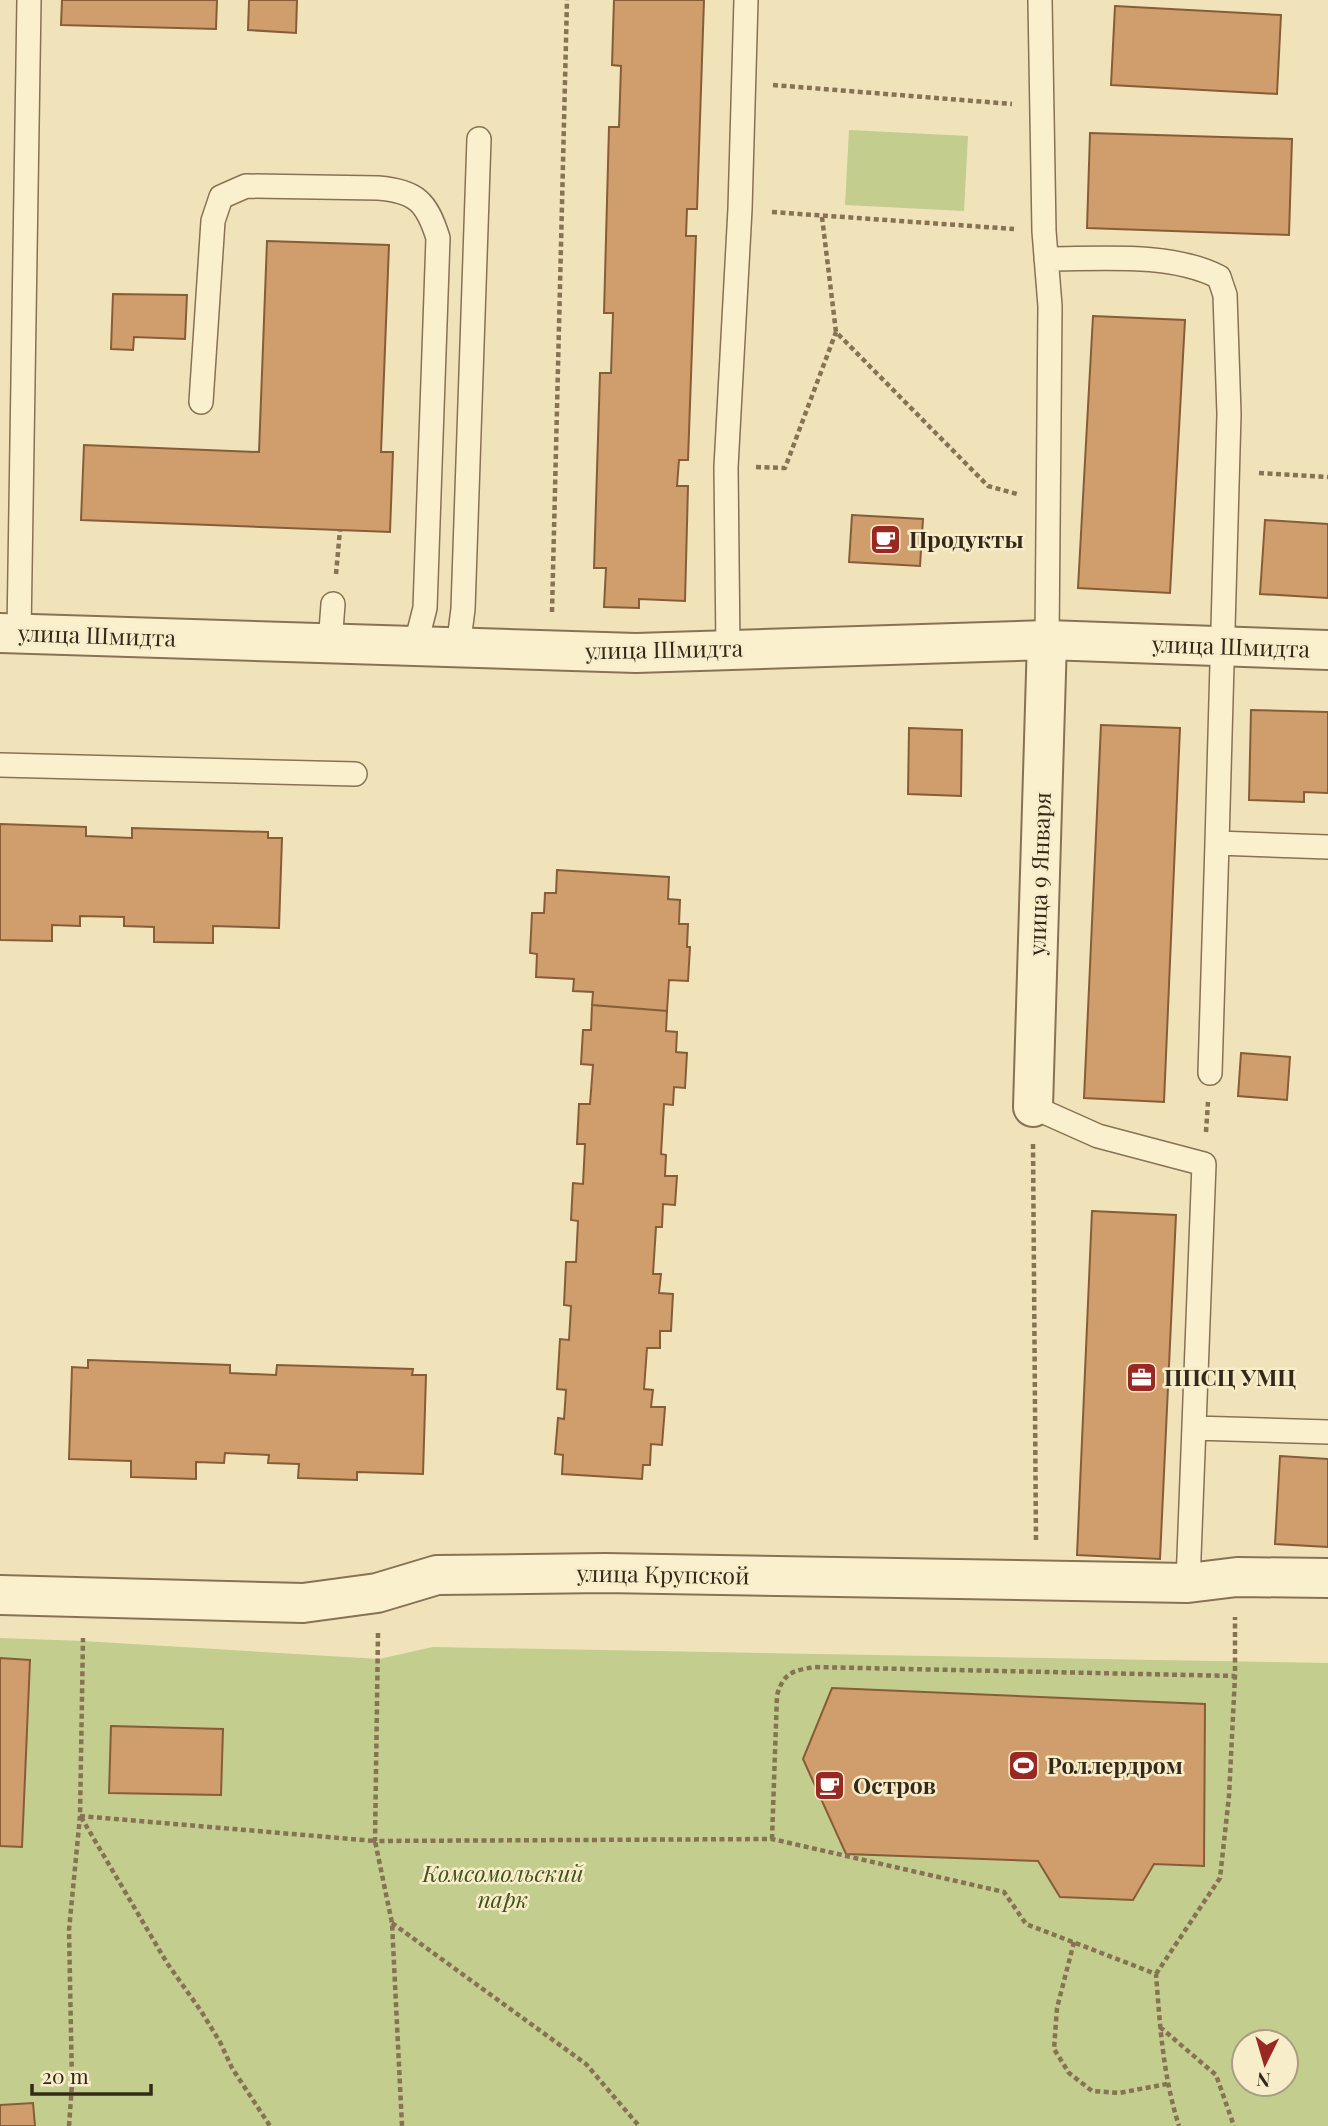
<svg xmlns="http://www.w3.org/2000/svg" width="1328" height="2126" font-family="'Playfair Display',serif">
<rect width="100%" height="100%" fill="#f0e3ba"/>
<path fill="#c2cd8e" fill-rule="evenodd" d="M849,130L968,136L964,211L845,205Z
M0,1638L83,1641L379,1659L433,1647L1328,1663V2126H0ZM1244,2042H1286V2084H1244Z"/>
<path fill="#d09d6d" stroke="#875d38" stroke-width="2" d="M62,0H217L216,29L61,25Z
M249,0H297L296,33L248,30Z
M614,0H704L697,209H687L686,236H696L688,460H679L677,486H688L685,601L639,599V608L604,607L606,568H594L600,373H611L613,313H604L609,127H619L621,66L612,65Z
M1115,6L1281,15L1277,94L1111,85Z
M1090,133L1292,139L1289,235L1087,228Z
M267,241L389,245L381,452H393L390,532L81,520L84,445L259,452Z
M113,294L187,295L185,339L134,337L133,350L111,349Z
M1093,316L1185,320L1170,593L1078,588Z
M852,515L923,519L920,566L849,562Z
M1265,520L1328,524V598L1260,594Z
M1251,710L1328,712V793L1304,792V802L1249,800Z
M1101,725L1180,728L1164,1102L1084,1098Z
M909,728L962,730L961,796L908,794Z
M0,824L86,827V836L132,838V828L268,832V838H282L279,928L213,926V943L154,942V927L124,926V917L80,916V926L52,925V941L0,940Z
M557,870L669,877L668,899L680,900L679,924H688L687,947H690L688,981L669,980L667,1011L592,1005L593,992L573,991L574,979L536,977L537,954L530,953L532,913H544L545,893H556Z
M592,1005L667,1011L666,1031L677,1032L676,1052L687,1053L685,1088L674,1087L673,1105L664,1104L661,1154L666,1155L665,1176H677L675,1205L663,1204L662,1227H656L653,1274H661L659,1293L673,1294L671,1331H660V1348H647L644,1389L653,1390L651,1407H665L662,1445L651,1444L650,1465H643L642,1479L562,1474L563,1455L555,1454L558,1418L564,1419L566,1390L557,1389L560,1339L569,1340L571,1306L564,1305L566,1262H576L578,1221L571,1220L573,1183L583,1184L585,1144H577L579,1104H590L593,1065L581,1064L583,1030H591Z
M1241,1053L1290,1057L1287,1100L1238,1096Z
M1092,1211L1176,1215L1160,1559L1077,1555Z
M88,1360L230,1365V1373L276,1375L277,1365L413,1369L412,1375H426L423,1474L357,1472V1480L298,1478L299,1464L268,1463L269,1455L225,1453L224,1463L196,1462V1479L131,1477V1461L69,1459L72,1367L88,1368Z
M1280,1456L1328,1459V1547L1275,1544Z
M0,1658L30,1660L22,1847L0,1846Z
M832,1688L1205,1704L1204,1866L1154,1864L1133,1900L1060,1897L1038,1861L846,1854L803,1759Z
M111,1726L223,1729L221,1795L109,1793Z
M33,2103L35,2126H0V2105Z"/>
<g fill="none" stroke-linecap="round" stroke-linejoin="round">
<defs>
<path id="service" d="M1040,0L1044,231L1050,306L1047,640
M1046,259C1100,259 1170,252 1219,277L1225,295L1229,414L1217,843L1328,847
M201,402L213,221L221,197L246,186L378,188C416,191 427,202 438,238L425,608L415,647
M19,633L29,0
M330,644L333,604
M458,648L463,609L479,139
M728,649L726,467L740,209L746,0
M0,765L355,774
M1210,1073L1217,843
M1033,1107L1098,1136L1204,1164L1188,1583
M1194,1428L1328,1432"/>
<path id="minor" d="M0,633L636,653L1047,640L1328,650
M1033,1107L1047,640
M0,1595L303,1603L377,1593L437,1575L605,1573L1188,1583L1237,1577L1328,1578"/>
</defs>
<use href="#service" stroke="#877254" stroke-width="26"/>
<use href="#minor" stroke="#877254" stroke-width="42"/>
<path stroke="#877254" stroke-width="4.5" stroke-dasharray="5 3.5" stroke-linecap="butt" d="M773,85L1012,104
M772,212L1014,229
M822,217L836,332L988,486L1017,494
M756,467L785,468L836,332
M1259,473L1328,477
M336,574L340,530
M552,612L567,0
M1206,1132L1208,1102
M1033,1144L1036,1541
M378,1633L375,1841L772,1839L1004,1892L1026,1924L1156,1974C1160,2026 1163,2076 1179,2126
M80,1816L375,1841L392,1923L402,2126
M81,1817L167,1963L201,2011L220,2042L232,2068L270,2126
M772,1839L777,1695C784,1672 793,1671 814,1667L1235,1676
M392,1923L586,2064L639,2126
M1074,1942L1057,2008L1054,2049L1069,2073L1092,2091L1119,2093L1167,2084
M1156,1974L1220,1878L1229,1796L1235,1676V1617
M1160,2027L1216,2075L1234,2126
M69,2126L72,2084L69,1930L80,1816L83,1638"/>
<use href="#service" stroke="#faf0cd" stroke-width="23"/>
<use href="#minor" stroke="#faf0cd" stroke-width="38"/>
</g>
<defs>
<symbol id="cafe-square" viewBox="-11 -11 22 22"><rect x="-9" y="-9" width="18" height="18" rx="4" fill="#982821" stroke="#f7edc9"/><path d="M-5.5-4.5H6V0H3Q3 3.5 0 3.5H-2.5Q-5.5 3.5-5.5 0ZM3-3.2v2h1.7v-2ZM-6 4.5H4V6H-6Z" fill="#fff"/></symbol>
<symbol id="office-square" viewBox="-11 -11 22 22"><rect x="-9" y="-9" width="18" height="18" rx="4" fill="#982821" stroke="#f7edc9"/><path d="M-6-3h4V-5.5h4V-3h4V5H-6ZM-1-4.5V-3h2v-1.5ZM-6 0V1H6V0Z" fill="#fff"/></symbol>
<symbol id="stadium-square" viewBox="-11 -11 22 22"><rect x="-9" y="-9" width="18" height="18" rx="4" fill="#982821" stroke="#f7edc9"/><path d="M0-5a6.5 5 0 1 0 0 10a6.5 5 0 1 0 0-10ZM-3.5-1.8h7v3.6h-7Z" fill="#fff"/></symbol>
</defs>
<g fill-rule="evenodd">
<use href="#cafe-square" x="868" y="522" width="35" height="35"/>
<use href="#office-square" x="1124" y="1360" width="35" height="35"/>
<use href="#stadium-square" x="1006" y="1748" width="35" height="35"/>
<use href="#cafe-square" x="812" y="1768" width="35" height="35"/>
</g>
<g text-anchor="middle" stroke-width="5" stroke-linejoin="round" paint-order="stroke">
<g font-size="23" font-weight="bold" fill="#35281a" stroke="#f7edc9" text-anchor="start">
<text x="909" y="548">Продукты</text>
<text x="1164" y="1386">ППСЦ УМЦ</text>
<text x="1047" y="1774">Роллердром</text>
<text x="853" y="1794">Остров</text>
</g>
<g font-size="23" fill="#35281a" stroke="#f7edc9">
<text transform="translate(97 636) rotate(2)" y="8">улица Шмидта</text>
<text transform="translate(1231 647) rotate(2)" y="8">улица Шмидта</text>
<text transform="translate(664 650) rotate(-1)" y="8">улица Шмидта</text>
<text transform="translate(1040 874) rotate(-88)" y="8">улица 9 Января</text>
<text transform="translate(663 1575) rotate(1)" y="8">улица Крупской</text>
</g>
<g font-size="23" font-style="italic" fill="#42521f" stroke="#f7edc9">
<text x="503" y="1882">Комсомольский<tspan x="503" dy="26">парк</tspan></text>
</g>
</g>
<g transform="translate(1265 2063) rotate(185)"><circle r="33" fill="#f7edc9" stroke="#a99e83" stroke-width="2"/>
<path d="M0-5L12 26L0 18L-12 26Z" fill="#982821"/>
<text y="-10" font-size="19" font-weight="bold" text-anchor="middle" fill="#35281a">N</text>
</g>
<path d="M32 2084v10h119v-10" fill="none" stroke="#35281a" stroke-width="3.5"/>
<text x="42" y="2084" font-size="21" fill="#35281a" stroke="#f7edc9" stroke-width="5" paint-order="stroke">20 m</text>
</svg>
